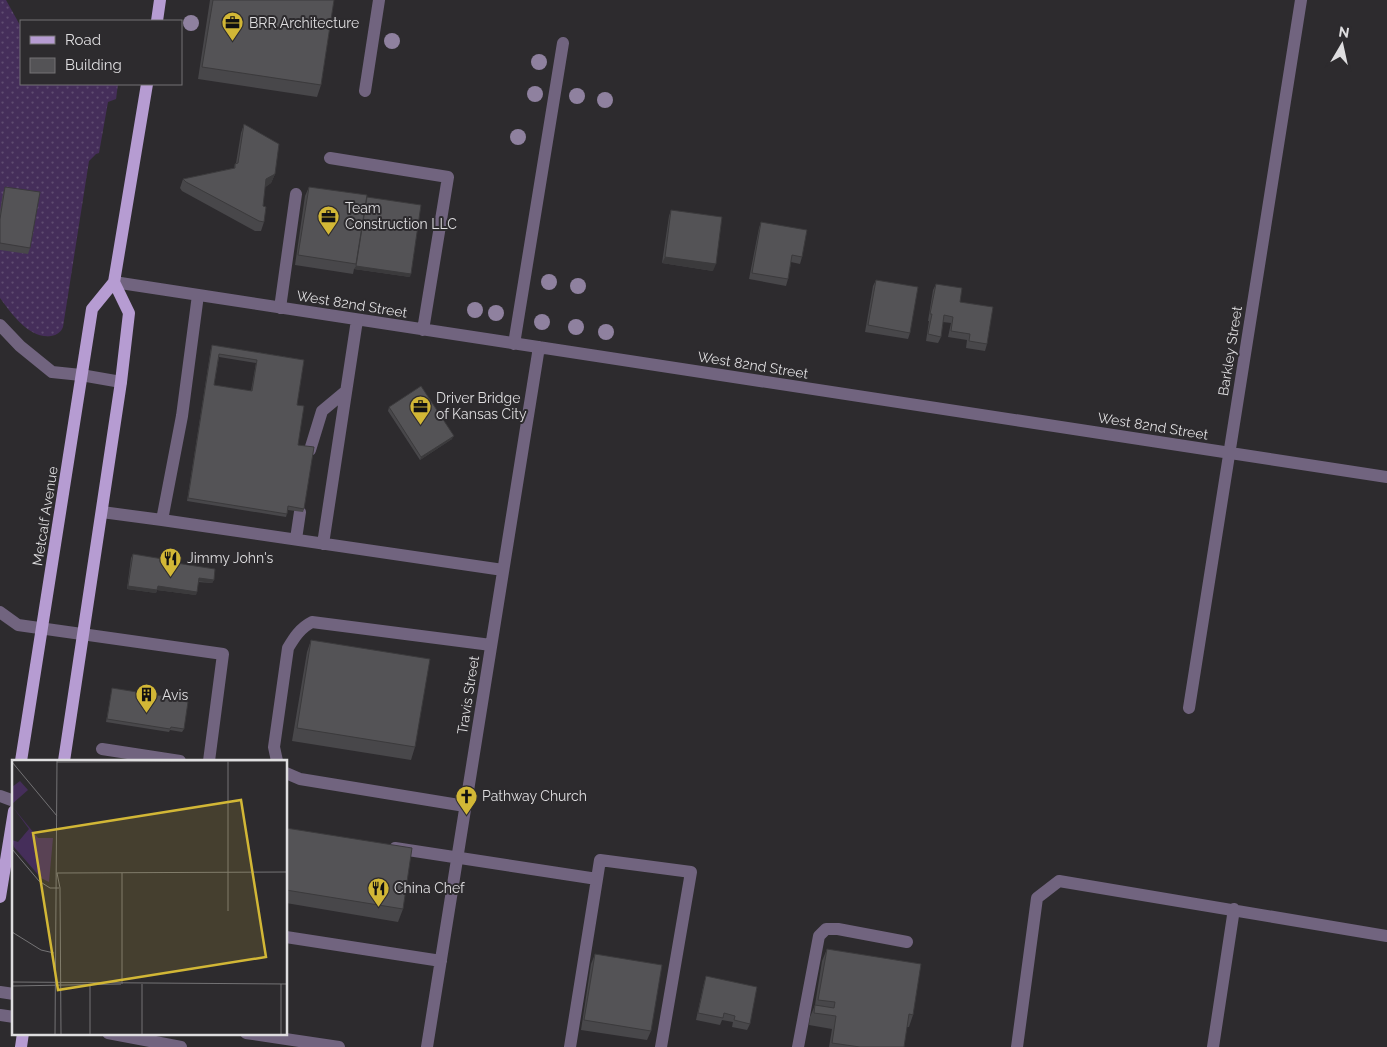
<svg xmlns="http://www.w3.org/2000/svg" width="1387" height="1047" font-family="Raleway,sans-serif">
<defs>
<pattern id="grass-dots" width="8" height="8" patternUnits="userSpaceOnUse" patternTransform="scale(1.25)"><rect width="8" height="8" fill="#452e5a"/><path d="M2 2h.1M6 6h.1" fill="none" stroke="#5f4c71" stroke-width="1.8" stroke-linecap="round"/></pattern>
</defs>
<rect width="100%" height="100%" fill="#2d2b2e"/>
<path fill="url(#grass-dots)" d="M0,0H6L21,27V84H118L116,99L108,102L99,153L96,154L89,161L63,327C61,332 57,335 51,336C29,339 11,313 0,298Z"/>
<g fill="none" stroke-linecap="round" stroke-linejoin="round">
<path stroke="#71647f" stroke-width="12" d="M365,91L379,0
M330,158L448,177L423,330
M114,282L1387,477
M280,308L296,194
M0,325L20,346L52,372L81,375L121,382
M514,344L563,43
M310,450L322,411L346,391
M102,512L162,520L182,416L198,295
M162,520L503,570
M296,539L300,512
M323,544L357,320
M0,612L18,625L223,654L209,761
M1189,708L1301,0
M102,749L180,761
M277,761L274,747L288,648C294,638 300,628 312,622L491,645
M286,773L300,779L465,806
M0,796L14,801
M395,848L597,879L600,860L691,872L661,1047
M286,937L441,961
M0,992L14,994
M0,1015L14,1017
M108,1033L181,1047
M246,1033L339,1047
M427,1047L539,347
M570,1047L597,879
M798,1047L819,936L826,929H838L907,942
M1017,1047L1037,898L1059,881L1387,936
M1213,1047L1234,909"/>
<path stroke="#b69cd2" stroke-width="12" d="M157,21L160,0
M21,761L92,309L114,282L147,84
M64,761L121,382L129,313L114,282
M0,897L14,811
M21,1047L23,1033"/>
</g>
<g fill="#8f819f">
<circle cx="191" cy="23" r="8"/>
<circle cx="392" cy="41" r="8"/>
<circle cx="539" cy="62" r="8"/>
<circle cx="535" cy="94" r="8"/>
<circle cx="577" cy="96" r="8"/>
<circle cx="605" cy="100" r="8"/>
<circle cx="518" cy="137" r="8"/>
<circle cx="549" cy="282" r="8"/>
<circle cx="578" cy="286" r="8"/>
<circle cx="475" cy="310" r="8"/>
<circle cx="496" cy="313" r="8"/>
<circle cx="542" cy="322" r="8"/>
<circle cx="576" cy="327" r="8"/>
<circle cx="606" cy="332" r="8"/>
</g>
<path fill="#48474a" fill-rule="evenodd" d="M210,0H334L321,85L317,97L198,79Z
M244,124L275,174L271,183L265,187L263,206L264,222L261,231H255L182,191L180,188L183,179L234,168L235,164L236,163L241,133Z
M5,187L30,248L28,254L0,250V211L3,193Z
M309,187L367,197L410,277L354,269L353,274L295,265L305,196Z
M671,210L713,271L662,263L669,216Z
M761,222L802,257L800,264L791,262L788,279L786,286L749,279L759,228Z
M876,280L910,333L908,339L865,332L873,286Z
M936,284L960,302L987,344L985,351L966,348L967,340L948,337L951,323L943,322L941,337L938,343L926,341L929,321H928L933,290Z
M212,345L304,360L297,405L298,445L304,509L303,512L288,510L286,517L187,501L211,348ZM219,357L256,363L251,391L214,385Z
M389,407L452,439L420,460L388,411Z
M133,554L163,561L214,580L212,583L198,582L196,595L157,590L156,593L127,589L131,558Z
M311,640L415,747L411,760L292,741L307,652Z
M112,688L174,700L184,729L182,732L170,730L169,732L106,722Z
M286,828L403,909L398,922L286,903Z
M827,949L913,1015L909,1027H907L904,1047H829L832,1029L809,1025L810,1017L815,1005L822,961Z
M595,954L651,1031L647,1040L581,1030L591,964Z
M706,976L750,1024L747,1030L732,1027L733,1022L722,1020L720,1025L696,1020L704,983Z"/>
<path fill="#3b3a3c" d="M275,174L271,183L263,189L266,179Z
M665,257L716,264L713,271L662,263Z
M356,266L411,274L410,277L354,269Z
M454,436L452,439L420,460L421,457Z
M199,578L214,580L212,583L198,581Z
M128,586L157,590L156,593L127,589Z
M158,586L197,592L196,595L157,590Z"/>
<path fill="#545356" stroke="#3b3a3c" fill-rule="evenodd" d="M213,0H334L321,85L202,67Z
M244,124L279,144L275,174L266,179L263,206L266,207L264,222L259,221L186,182L183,179L235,168V164L238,163Z
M5,187L40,192L30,248L0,243V219Z
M309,187L367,195L356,264L298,255Z
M367,197L421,205L411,274L356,266Z
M671,210L722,217L716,264L665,257Z
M761,222L807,230L802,257L792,255L788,279L752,273Z
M876,280L918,287L910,333L868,325Z
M936,284L962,288L960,302L993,307L987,344L969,341L970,334L951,331L953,317L944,315L941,337L928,334L932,314H930Z
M212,345L304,360L297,405L304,406L298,445L314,447L304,509L288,506L287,514L188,498ZM219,354L257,360L252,391L214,385Z
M421,386L454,436L421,457L389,407Z
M133,554L163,559V561L215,569L214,580L199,578L197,592L158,586L157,590L128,586Z
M311,640L430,659L415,747L297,728Z
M112,688L175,698L174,700L188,702L184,729L171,727L170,729L107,719Z
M286,828L412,848L403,909L286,890Z
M827,949L921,964L913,1015L909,1014L904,1047H860L832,1043L836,1016L814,1013L815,1005L834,1008L835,1002L818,1000Z
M595,954L662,965L651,1031L584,1020Z
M706,976L757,987L750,1024L734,1020L735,1016L724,1013L723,1018L698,1013Z"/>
<defs>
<symbol id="office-pin" viewBox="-11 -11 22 30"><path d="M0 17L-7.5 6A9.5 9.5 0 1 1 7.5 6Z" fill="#d2b736" stroke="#2d2b2e"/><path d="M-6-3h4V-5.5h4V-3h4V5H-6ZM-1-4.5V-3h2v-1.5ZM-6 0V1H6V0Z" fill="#111"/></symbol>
<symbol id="restaurant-pin" viewBox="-11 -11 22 30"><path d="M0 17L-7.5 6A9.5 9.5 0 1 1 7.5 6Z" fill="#d2b736" stroke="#2d2b2e"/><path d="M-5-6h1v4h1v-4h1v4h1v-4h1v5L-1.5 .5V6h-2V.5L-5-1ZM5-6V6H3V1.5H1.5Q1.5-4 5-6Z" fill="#111"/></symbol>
<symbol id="building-pin" viewBox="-11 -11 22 30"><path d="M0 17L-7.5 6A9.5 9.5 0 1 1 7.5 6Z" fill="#d2b736" stroke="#2d2b2e"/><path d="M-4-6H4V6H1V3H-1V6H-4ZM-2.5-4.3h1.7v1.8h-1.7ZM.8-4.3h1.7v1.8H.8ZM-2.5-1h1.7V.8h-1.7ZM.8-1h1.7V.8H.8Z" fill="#111"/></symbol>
<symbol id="church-pin" viewBox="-11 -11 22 30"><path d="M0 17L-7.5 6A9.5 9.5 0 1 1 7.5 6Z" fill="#d2b736" stroke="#2d2b2e"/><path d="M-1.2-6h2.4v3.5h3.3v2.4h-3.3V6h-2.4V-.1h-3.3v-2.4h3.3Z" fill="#111"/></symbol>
</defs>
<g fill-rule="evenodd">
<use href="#office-pin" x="220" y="10" width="25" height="34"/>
<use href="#office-pin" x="316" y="204" width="25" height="34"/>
<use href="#office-pin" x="408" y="394" width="25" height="34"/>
<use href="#restaurant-pin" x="158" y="546" width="25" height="34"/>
<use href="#building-pin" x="134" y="682" width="25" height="34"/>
<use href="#church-pin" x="454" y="784" width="25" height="34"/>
<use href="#restaurant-pin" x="366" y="876" width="25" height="34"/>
</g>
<g text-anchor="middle" stroke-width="4" stroke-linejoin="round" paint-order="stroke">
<g font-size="14" fill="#dfdee0" stroke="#2d2b2e" text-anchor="start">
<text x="249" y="28">BRR Architecture</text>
<text x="345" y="213">Team<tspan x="345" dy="16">Construction LLC</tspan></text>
<text x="436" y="403">Driver Bridge<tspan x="436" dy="16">of Kansas City</tspan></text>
<text x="187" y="563">Jimmy John's</text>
<text x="162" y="700">Avis</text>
<text x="482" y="801">Pathway Church</text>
<text x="394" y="893">China Chef</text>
</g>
<g font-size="14" fill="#dfdee0" stroke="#2d2b2e">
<text transform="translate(352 304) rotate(9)" y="5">West 82nd Street</text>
<text transform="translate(1230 351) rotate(-81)" y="5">Barkley Street</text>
<text transform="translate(753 365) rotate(9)" y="5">West 82nd Street</text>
<text transform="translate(1153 426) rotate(9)" y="5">West 82nd Street</text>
<text transform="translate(45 516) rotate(-81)" y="5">Metcalf Avenue</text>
<text transform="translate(468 695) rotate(-81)" y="5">Travis Street</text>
</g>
</g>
<g transform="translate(12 760)">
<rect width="275" height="275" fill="#2d2b2e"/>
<path d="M8,21L16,30L0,44V27ZM0,46L26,78H41L37,122L29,118L2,87L0,80L6,82L17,69Z" fill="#452e5a"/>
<path fill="none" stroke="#747375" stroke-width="1" d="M216,1V151M0,2L45,56M45,2L275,1M0,89L27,121L38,128H47M45,113L275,112M45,113L48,128L49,275M0,172L29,190L42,193M0,222L275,224M110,224V113M130,224V275M269,224V275M0,226L109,224M78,226V275M43,275L45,0"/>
<path fill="#d2b736" fill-opacity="0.15" stroke="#d2b736" stroke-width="2.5" d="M229,40L254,197L46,230L21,73Z"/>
<rect width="275" height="275" fill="none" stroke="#dfdee0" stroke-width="2.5"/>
</g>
<rect x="20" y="20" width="162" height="65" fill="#2d2b2e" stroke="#747375"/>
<rect x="30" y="36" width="25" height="8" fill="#b69cd2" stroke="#747375"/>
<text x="65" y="45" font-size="15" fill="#dfdee0">Road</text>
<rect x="30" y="58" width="25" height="15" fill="#545356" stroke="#747375"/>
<text x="65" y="70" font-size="15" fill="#dfdee0">Building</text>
<g transform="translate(1342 45) rotate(9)" stroke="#2d2b2e" stroke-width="4" paint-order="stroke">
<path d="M0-4L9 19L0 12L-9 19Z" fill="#dfdee0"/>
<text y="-8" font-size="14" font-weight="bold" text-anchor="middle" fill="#dfdee0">N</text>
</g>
</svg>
